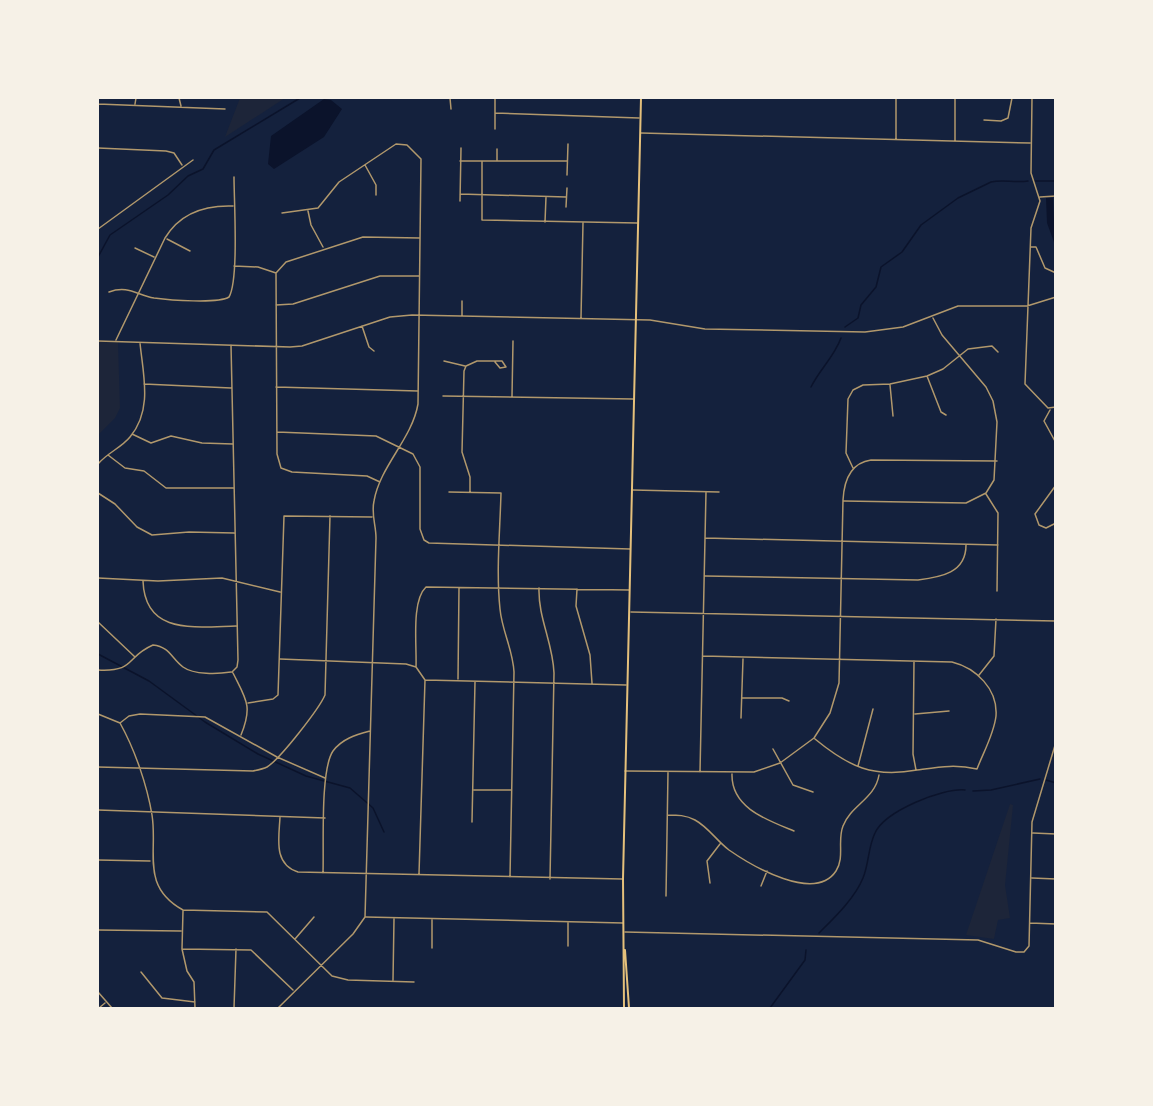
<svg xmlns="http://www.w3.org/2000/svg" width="1153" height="1106" font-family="'Nunito Sans',sans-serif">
<rect width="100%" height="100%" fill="#14213d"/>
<path fill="#1d2539" d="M240,98H285L225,137Z
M98,341L118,342L120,408L115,418L98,435Z
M1010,804L1013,805L1005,885L1010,918L998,920L994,939L966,935Z"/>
<path fill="#0b132b" d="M324,99L331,100L342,109L324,137L274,169L268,164L271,136Z
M1046,198H1053L1055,245L1047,223Z"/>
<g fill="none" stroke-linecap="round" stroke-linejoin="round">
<path stroke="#0b132b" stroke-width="1.5" d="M1035,181H1056
M98,257L110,235L168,195L188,176L203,169L214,150L300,98
M845,327L858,318L861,305L876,287L881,267L902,252L921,225L958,198L991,182C1003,179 1014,183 1028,181
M811,387C820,369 834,357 841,338
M98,654L149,681L205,722L258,754L306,776L350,788L373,808L384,832
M1046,780L1056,783
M973,791L991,790L1040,779
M819,933C834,918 855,898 863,878C869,864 868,847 875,833C885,811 942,788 965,790
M770,1008L805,960L806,950"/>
<path stroke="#b1986c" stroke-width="1.5" d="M179,98L181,106
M450,98L451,109
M1032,98L1031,173L1040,201L1031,228L1025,384L1048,408L1056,407
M98,104L225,109
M135,104L136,98
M495,113L639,118
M984,120L1001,121L1008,118L1012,98
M98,122V98
M495,129V98
M641,133L1030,143
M896,139V98
M955,141V98
M98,148L166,151L174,153L182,165
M497,160V149
M460,161H567
M482,162V220L637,223
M365,165L376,185V195
M567,175L568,144
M460,194L566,197
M1040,197L1056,196
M460,201L461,148
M566,207L567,188
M308,211L311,225L323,247
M545,222L546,197
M98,229L193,160
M167,239L190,251
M1031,247H1036L1045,268L1056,273
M135,248L154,257
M234,266L258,267L276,273
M109,292C128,285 137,295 154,298C169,300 218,304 229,297C239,280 234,201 234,177
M276,305L293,304L380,276H419
M462,315V301
M581,318L583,223
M362,326L369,347L374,351
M116,340L165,238C180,213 205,205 233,206
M98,341L290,347L302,346L390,317L412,315L650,320L705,329L865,332L903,327L958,306H1027L1056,297
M231,345L238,660L237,667L232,672
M444,361L465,366
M927,376L941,412L946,415
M144,384L231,388
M890,385L893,416
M276,387L418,391
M443,396L633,399
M512,396L513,341
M1050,410L1044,421L1056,443
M277,432L376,436L413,454L420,467V529L424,540L429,543L630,549
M132,434L151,443L171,436L202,443L233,444
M108,455L125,468L144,471L166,488H233
M98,464C107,453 121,448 130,437C153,410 143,374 140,343
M853,468L846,453L848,399L853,390L863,385L890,384L927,376L943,369L968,349L992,346L998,352
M380,482L367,476L292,472L281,468L277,454L276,273L286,262L363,237L420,238
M1056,485L1035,514L1039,525L1046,528L1056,523
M633,490L719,492
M449,492L501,493C500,531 496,571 500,609C502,631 513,650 514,672L510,877
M470,492V477L462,452L464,371L466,366L477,361H502L506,367L500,368L495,362
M98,493L115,504L137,527L152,535L189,532L234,533
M986,494L998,513L997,591
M844,501L966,503L986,493L994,480L997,422L993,401L986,387L942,335L933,318
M705,538L998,545
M705,576L918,580C941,577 966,573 966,545
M98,578L158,581L222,578L280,592
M143,581C145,635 194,627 236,626
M539,588C538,618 553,643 554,673L550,879
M577,589L576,606L590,655L592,683
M631,612L1056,621
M98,622L135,657
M703,656L952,662C976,668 998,689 996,716C994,734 983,753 977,769C955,764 939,767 917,770C873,778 849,767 815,739
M280,659L406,664L416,667L425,680L419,874
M914,661L913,754L916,770
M416,667C417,646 411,601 426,587L629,590
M98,670C136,672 125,657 153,645C170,647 171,658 183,667C194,675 218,674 231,672
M233,673C246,699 253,706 241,735
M979,675L994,656L996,619
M458,679L459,588
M425,680L626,685
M742,698H782L789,701
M248,703L273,699L278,695L284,516L372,517
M98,714L120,723C135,750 147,785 152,815C158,852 140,886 183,910L267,912L332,976L348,980L414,982
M915,714L949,711
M741,718L743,659
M120,723L129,716L140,714L205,717L277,757L325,778
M773,749L793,785L813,792
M858,766L873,709
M98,767L253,771C258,770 263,769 267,767C280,759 319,709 325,695L330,516
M625,771L754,772L780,763L814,738L830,713L839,683L843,500C844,482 850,463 871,460L997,461
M700,772L706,492
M732,774C731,808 767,820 794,831
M474,790H511
M98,810L325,818
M668,815C677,815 686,815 695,820C708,827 717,841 729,850C752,866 815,903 836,871C845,857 837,841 843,826C851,805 875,799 879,775
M280,817C279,838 273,864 298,872L622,879
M472,822L475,682
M1033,833L1056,834
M98,860L150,861
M323,873C324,846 320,770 333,751C342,739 355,735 370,731
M1032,878L1056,879
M710,883L707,861L720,844
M761,886L767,871
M666,896L668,772
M183,911L182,949L187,971L194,982L195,1008
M366,917L623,923
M1030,923L1056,924
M98,930L181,931
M625,932L978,940L1016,952H1024L1029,946L1032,822L1056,742
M295,939L314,917
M568,946V923
M432,948V920
M182,949L251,950L293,990
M141,972L162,998L195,1002
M393,980L394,919
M98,992L112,1008
M99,1008L105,1003
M234,1008L236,949
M278,1008L353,934L365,917L376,538C376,525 371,514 374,501C380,466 412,439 418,404L421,159L407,145L396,144L339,182L318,208L282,213"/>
<path stroke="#e5c07b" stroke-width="2" d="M625,950L629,1008
M624,1008L623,879L641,98"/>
</g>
<rect width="1153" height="1106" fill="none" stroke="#f6f1e7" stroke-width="198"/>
</svg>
